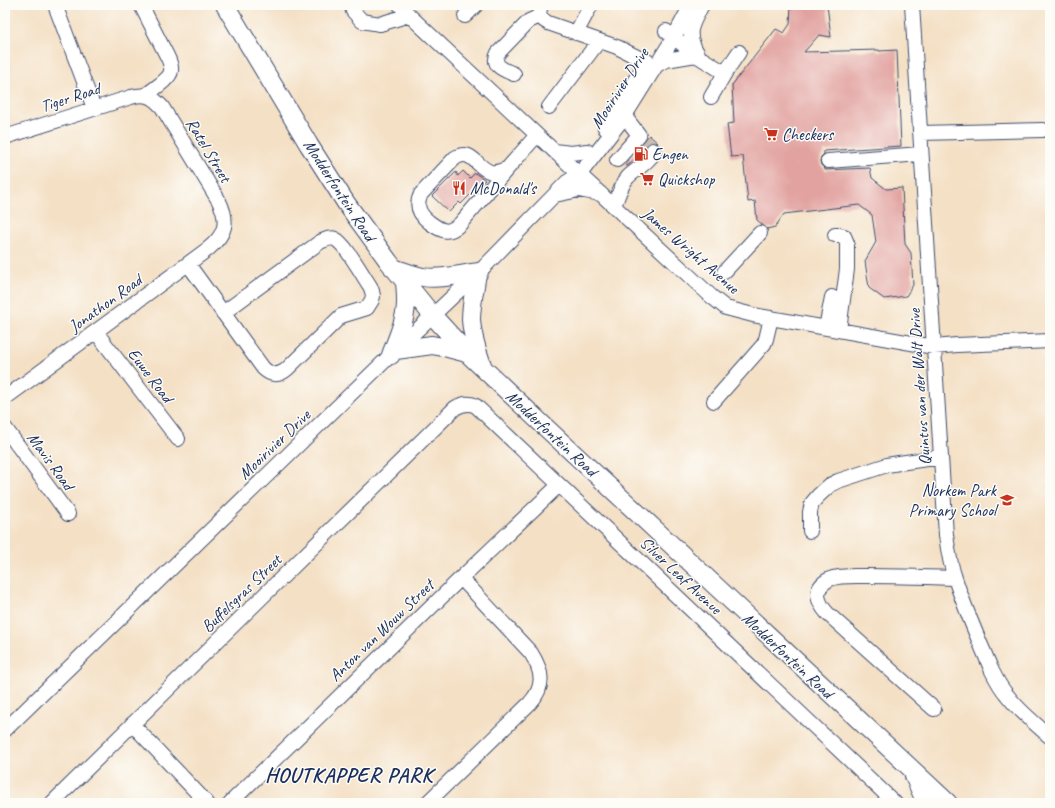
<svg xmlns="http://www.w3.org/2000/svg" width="1055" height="808" font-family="Caveat,sans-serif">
<rect width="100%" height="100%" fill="#fdfcf7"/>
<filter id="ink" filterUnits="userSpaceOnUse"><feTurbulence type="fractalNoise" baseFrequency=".025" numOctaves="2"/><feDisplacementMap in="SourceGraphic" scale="8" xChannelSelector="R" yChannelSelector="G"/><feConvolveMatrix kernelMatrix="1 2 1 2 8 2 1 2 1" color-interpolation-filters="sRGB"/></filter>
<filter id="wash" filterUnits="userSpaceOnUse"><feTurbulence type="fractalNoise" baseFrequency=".012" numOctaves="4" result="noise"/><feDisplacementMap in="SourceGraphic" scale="16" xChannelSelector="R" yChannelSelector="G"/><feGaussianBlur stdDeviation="0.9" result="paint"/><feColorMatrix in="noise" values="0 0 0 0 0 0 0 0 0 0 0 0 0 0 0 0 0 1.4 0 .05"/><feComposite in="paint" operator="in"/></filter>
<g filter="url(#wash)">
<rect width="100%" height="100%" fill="#f4e0c5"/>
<g id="blocks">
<path fill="#e2a3a0" d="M791,5H827L831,37L819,35L804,52L879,50V51L897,50L901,146L824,151V154L821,157L820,161L821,165L825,169V170L870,168L872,178L886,189L902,188L905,244L911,253L913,285L906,296L884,299L869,288L865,261L876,242L872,215L859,205L784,214L775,227L767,229L765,227L757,220L755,201L748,202L743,156L731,157L727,124L734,123L732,85L776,29L784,33L790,24Z
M649,135L658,143L654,142H651L647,144L645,148V151L627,166L625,164Z
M463,171L470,178L475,173L485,180L461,204L459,202L449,212L432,196L456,172L458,176Z"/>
</g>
</g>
<g filter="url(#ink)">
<use href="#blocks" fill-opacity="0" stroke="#3c4a6d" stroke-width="1"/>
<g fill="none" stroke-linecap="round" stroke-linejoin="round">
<path stroke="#c9bdb0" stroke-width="14" stroke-dasharray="14 7" stroke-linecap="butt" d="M644,141L653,150"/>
<defs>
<path id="minor" d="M55,5L94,108
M141,5L167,56C169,60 172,66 171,71C170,79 152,90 146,95
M351,5L353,11L362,21L380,24L409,15
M400,5L409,15L537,135L712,297L726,308L753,315L934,347L957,345L1050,341
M541,5C538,15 539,18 548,23L617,47L647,62
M912,5L946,535C948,550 950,564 955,578C965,610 979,640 992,671C996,679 1001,688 1007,695C1019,711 1035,723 1050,737
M465,16L476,5
M666,31L696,55L725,73
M576,33L591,5
M698,54C685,33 691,26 702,5
M655,66L666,60L696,55
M514,74C504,70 491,66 498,53L529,21L540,16
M711,97L725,73L739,52
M549,107L599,41
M605,128L647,61
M920,133L1043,130
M5,137L131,97C146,93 152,96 162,107L219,201C229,222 226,234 208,249L5,398
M554,151L571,153L587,151
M617,160L639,135L619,109
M828,161L921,154
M507,169C502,170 496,173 491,172C477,169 472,147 455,158L421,194C415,206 419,214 429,222C441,231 448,235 460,224L507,169L537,135
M555,195L579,190L601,194
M614,206C618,196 621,185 628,177C637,169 647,163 654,153L653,150
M835,235H840L844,236L847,243V269L839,330
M188,264L263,368C271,376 279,376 287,369L341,316L367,308L372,300L373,296L372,291L370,286C363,276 345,243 335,239C330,237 325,240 320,242L223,313
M724,272L760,233
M826,328L832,297
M96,332L178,439
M714,401L764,344L766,339L771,318
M5,428L68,514
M810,531V512L812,503L818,496L830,485L838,481L887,465L899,463L941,457
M934,709L828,614C817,602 812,588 830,579C839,575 856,576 866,576C895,576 925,577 954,578
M132,724L207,803
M5,730L396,350L485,266L567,182L580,174L624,117L674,37L691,5
M52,803L455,408C462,404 469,402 476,406L895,803
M230,803L461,578L559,485
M427,803L530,703C545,686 543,672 531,653L461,578"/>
<path id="major" d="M225,5L309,145L346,203L389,262L433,316L467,353L542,424L948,803
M393,268C403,271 413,275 423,277C441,280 461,274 479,272
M477,273C475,288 471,304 471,320C472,335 477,351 482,365
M396,350L432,345L448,348L467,353
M391,355C396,341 403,327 405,313C407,303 406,292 405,282
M914,776L926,803"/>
</defs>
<use href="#minor" stroke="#3c4a6d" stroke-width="16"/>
<use href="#major" stroke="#3c4a6d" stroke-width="20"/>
<use href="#minor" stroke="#fff" stroke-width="14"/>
<use href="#major" stroke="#fff" stroke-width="18"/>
</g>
</g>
<defs>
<symbol id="supermarket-bare" viewBox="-9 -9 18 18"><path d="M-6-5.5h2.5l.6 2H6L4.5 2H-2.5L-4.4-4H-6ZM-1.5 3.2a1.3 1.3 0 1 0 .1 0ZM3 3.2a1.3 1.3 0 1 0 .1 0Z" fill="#c8321e" stroke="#fdfcf7" stroke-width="2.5" paint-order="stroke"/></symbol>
<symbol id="fuel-bare" viewBox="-9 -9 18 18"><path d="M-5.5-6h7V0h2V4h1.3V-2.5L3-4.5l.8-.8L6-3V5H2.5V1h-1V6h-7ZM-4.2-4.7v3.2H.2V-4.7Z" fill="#c8321e" stroke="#fdfcf7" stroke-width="2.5" paint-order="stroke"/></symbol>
<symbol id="restaurant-bare" viewBox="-9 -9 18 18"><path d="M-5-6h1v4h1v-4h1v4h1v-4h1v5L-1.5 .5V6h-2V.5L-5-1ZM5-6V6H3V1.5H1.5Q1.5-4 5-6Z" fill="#c8321e" stroke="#fdfcf7" stroke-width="2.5" paint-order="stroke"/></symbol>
<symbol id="school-bare" viewBox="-9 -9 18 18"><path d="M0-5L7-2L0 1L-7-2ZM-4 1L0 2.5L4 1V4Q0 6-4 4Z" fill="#c8321e" stroke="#fdfcf7" stroke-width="2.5" paint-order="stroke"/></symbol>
</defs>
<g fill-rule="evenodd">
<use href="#supermarket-bare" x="761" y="124" width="20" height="20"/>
<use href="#fuel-bare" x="631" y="144" width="20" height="20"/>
<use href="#supermarket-bare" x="637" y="169" width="20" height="20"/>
<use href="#restaurant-bare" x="449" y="178" width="20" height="20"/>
<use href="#school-bare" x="997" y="490" width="20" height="20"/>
</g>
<g text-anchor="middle" stroke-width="3" stroke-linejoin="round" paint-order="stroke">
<g font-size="17" fill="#1b2f5e" stroke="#fdfcf7">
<text transform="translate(619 88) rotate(-57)" y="6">Mooirivier Drive</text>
<text transform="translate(70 97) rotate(-18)" y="6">Tiger Road</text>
<text transform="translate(209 150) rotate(59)" y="6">Ratel Street</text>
<text transform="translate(340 190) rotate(57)" y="6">Modderfontein Road</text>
<text transform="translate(691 250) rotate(41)" y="6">James Wright Avenue</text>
<text transform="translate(105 303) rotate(-36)" y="6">Jonathon Road</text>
<text transform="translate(151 375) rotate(53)" y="6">Euwe Road</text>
<text transform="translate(919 387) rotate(-94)" y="6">Quintus van der Walt Drive</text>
<text transform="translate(552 433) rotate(43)" y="6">Modderfontein Road</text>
<text transform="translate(274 444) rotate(-44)" y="6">Mooirivier Drive</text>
<text transform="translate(51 461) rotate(54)" y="6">Mavis Road</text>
<text transform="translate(681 575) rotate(43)" y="6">Silver Leaf Avenue</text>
<text transform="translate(241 593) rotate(-44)" y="6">Buffelsgras Street</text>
<text transform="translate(381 630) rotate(-44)" y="6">Anton van Wouw Street</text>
<text transform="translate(788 655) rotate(43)" y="6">Modderfontein Road</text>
</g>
<g font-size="17" fill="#1b2f5e" stroke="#fdfcf7" text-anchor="start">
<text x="782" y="140">Checkers</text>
<text x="652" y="160">Engen</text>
<text x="658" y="185">Quickshop</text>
<text x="470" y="194">McDonald's</text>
<text x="996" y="496" text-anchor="end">Norkem Park<tspan x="996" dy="20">Primary School</tspan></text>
</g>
<g font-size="21" font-weight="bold" letter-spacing="1" fill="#1b2f5e" stroke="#fdfcf7">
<text x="349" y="782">HOUTKAPPER PARK</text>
</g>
</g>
<rect width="1055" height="808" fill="none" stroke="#fdfcf7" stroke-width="20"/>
</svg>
